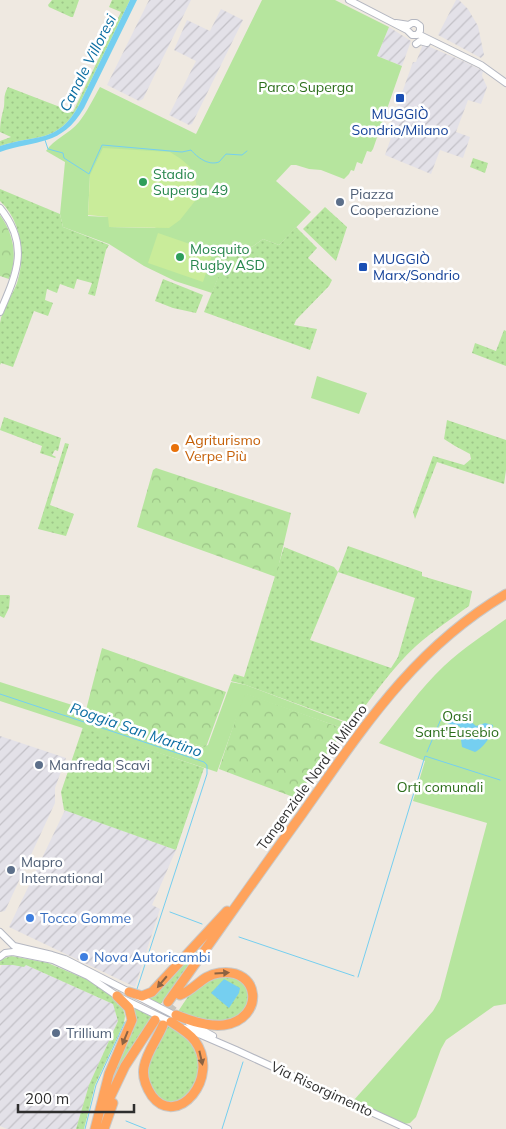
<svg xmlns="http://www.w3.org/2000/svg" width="506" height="1129" font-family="Mulish,sans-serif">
<defs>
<pattern id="industrial-furrows" width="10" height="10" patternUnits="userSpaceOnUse" patternTransform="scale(1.25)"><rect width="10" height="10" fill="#e3e1e8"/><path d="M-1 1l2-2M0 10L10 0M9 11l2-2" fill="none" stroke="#c3c1c7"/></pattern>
<pattern id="grass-dots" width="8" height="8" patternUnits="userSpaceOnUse" patternTransform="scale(1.25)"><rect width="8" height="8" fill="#b6e59e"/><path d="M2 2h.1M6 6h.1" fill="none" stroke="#9dc588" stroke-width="1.8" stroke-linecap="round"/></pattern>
<pattern id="forest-crowns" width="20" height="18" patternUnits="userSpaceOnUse" patternTransform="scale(1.25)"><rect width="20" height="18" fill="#b6e59e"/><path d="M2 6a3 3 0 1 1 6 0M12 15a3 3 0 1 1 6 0" fill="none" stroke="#9dc588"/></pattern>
</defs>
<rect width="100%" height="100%" fill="#efe9e1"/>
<path fill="url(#industrial-furrows)" d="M149,0H191L143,99L139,101L107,85Z
M456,0H459L468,9L478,26L484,55L481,58L438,35Z
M221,9L243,20L192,124L189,125L169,115L196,61L174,50L187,20L210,31Z
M389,27L411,41L402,66L377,56Z
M423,44L465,62L483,71L482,76L487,87L481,104L468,100L456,132L470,137L463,158L440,150L431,174L385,155L393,132L389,129L413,62H416Z
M0,736L66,758L55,788V803L5,911L0,912Z
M65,810L176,850L152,905L160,909L135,987L9,927Z
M2,964L26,965L113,1004L118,1021L89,1085L76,1129H7L0,1126V969Z"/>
<path fill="url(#grass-dots)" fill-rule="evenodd" d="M52,0H79L73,17H71L49,7L48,5Z
M112,0H130L79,105C58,144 36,134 0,146V141L11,137L0,132C0,124 1,119 3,111C6,102 2,97 8,87L73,112L121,12L109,7Z
M473,158L488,163L485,173L470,167Z
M0,189L60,214L63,227L109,245L106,250L95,296L88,294L92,283L77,279L74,289L60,284L57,293L47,289L45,300L53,303L48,316L34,311L13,367L1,363L0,365C0,351 0,336 0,323C2,309 12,296 17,283C26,256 21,220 0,201Z
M325,207L347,227L336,261L303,229Z
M296,227L317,248L308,258L332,280L329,286L296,320L294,325L317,329L310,350L204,312L233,240L252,247L263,239L279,245Z
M163,279L203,295L196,313L173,308L155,301Z
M504,330L506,331V366L472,353L475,343L496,351Z
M4,417L61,438L58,451L55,450L52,455L56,457L55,458L40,453L42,446L0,430Z
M447,420L506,440V470L504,484L437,462L415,519L413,512L433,456L464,465L471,459L470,454L455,446L444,439Z
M65,443L69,444L50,505L74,514L66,536L38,529Z
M348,546L422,572V576L472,591L469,606C451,619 433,631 416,646C392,668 372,697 352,724L246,685L231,681L234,674L244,677L284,547L334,567L338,572ZM338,572L415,598L398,657L391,668L310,640Z
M0,595H9L10,596L9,608L4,618L0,616Z
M83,727L204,768L176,850L64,810L61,792Z
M220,922L160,1005L146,999Z
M11,956L48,963L88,980L89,979L115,999L118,1005H122L125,1016L124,1023L95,1085L84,1129H76L89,1085L118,1021L113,1004L26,965L24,967L13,965H0V960Z
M213,976L241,978L252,997L241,1017L221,1024L177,1013L191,992Z
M133,1007L152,1017L129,1051L107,1092Z
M168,1025L187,1036L200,1057L198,1084L178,1104L158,1101L146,1076L154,1046Z"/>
<path fill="url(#forest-crowns)" d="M0,215C14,234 18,258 9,279L0,276Z
M156,468L291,513L276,577L137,527L153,470Z
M102,648L226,692L206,747H204L86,710Z
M244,693L345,729L296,798L219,769Z"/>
<path fill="#b6e59e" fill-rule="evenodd" d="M262,0H335L389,27L377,56L402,66L373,149L371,152L367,151L362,164L357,162L354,171L351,170L349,174L344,179L321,170L309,169L296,165H291L276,181L311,212L279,245L263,239L252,247L233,240L212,293L175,281L144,266L109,244L63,227L60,214L65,162L46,151C54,139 69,134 79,122C87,112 93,99 100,87L196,134ZM90,175L156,228L109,227V217L88,216Z
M317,376L367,393L359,414L311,398Z
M506,619V1004L494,1006L446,1040L441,1049L416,1117L410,1123L404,1124L354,1100L433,1011L440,999L487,823L413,801L425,761L379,743C400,717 420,689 444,666C463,648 485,634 506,619Z
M0,682L204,747L208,745L231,682L246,685L349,724L345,729L245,694L217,772L0,701Z"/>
<path fill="#c9ec9a" d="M103,148L170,152L181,159L189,166L195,176L197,188L195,201L180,220L169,228L109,227L108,217L88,215L90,175Z
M158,233L213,252L203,282L148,263Z"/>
<path fill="#75cff0" d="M130,0H137L84,108C61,147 37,139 0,152V146C36,134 58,144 79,105Z
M452,717L467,718L476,726L485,723L493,725C493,734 484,748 475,752L462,747L461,740L463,730L459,726L448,724L447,719Z
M224,979L240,988L239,993L229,1008L211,993Z"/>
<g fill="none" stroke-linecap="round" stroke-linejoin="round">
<path stroke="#75cff0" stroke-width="1" d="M45,140L48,149L63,153L64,158L89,174L102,145L182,152L191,150C197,157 208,166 219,162L226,154L242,155L247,151
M0,694L204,762L207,765V774L137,989
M443,720L447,719
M427,752L441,719
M170,912L202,924
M239,937L354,976
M358,977L425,756L500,780
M126,1121L146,1129
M85,1129L96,1085L125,1022
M222,1129L243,1062"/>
<path stroke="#c8c4bd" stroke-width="9" stroke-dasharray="9 4.5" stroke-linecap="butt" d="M160,1023L173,1005"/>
<defs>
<path id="secondary" d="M349,0L407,30L412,35H417L420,31V26L416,23H412L409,25L396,23
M418,34L481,65L506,83
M416,44L420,41L427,43
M0,208C30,245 17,273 0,312
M0,932L14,946L52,955L65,959L178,1017
M0,957L5,953L13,952L53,960L88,976L117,996L173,1023
M189,1023L213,1036
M185,1028L236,1050L408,1129"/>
<path id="highway" d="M129,992L142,996L152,992L227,911
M168,1002C213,939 257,876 302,814C363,728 413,649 506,594
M176,1015C191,1021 208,1027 224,1025C265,1019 261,967 219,973C202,975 195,990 180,995
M163,1025C157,1040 147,1051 144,1067C142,1077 146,1087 152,1096C177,1129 221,1078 195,1041C189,1033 179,1027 171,1022
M105,1108L125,1066L155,1020
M95,1129L109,1074L132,1020L129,1008L117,996
M104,1129L113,1103"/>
</defs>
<use href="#secondary" stroke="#b4b7c1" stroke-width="8"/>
<use href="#highway" stroke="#c9c9c9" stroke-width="11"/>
<use href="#secondary" stroke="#fff" stroke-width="6"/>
<use href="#highway" stroke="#ffa35c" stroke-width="9"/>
</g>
<defs><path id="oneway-solid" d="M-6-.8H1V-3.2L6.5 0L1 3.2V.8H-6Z" transform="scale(1.25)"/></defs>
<g fill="#8c6343">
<use href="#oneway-solid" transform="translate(222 973) rotate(-4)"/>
<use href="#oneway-solid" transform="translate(162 982) rotate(130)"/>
<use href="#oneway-solid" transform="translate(125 1038) rotate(112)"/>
<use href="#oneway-solid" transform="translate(201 1058) rotate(77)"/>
</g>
<g fill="#1a4fb4" stroke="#fff" stroke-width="2">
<rect x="395" y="93" width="10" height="10" rx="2.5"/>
<rect x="358" y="262" width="10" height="10" rx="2.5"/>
</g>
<g fill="#2e9e5b" stroke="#fff" stroke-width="2">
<circle cx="143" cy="182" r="5"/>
<circle cx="180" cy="257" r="5"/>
</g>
<g fill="#5c6f8a" stroke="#fff" stroke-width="2">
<circle cx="340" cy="202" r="5"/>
<circle cx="39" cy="765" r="5"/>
<circle cx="11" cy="870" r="5"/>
<circle cx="56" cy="1033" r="5"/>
</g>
<circle fill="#e8710a" stroke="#fff" stroke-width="2" cx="175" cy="448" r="5"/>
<g fill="#3f7fe0" stroke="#fff" stroke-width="2">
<circle cx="30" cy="918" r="5"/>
<circle cx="84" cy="957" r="5"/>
</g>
<g text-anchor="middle" stroke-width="5" stroke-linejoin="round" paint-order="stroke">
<g font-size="14" fill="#2c6e1b" stroke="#fff">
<text x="306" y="92">Parco Superga</text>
<text x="457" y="721">Oasi<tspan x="457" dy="16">Sant'Eusebio</tspan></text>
<text x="440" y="792">Orti comunali</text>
</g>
<g font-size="14" fill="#164399" stroke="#fff">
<text x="400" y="119">MUGGIÒ<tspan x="400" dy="16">Sondrio/Milano</tspan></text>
<text x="373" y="264" text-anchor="start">MUGGIÒ<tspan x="373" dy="16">Marx/Sondrio</tspan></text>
</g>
<g font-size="14" fill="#27864d" stroke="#fff" text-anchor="start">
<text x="153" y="179">Stadio<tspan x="153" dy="16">Superga 49</tspan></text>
<text x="190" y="254">Mosquito<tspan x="190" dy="16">Rugby ASD</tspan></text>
</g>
<g font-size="14" fill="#4e5e75" stroke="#fff" text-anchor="start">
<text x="350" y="199">Piazza<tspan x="350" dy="16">Cooperazione</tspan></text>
<text x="49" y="770">Manfreda Scavi</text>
<text x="21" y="867">Mapro<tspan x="21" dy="16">International</tspan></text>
<text x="66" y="1038">Trillium</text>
</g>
<g font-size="14" fill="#c56008" stroke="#fff" text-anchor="start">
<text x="185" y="445">Agriturismo<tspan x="185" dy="16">Verpe Più</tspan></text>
</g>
<g font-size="14" fill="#2e2e2e" stroke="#fff">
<text transform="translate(312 777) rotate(-54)" y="5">Tangenziale Nord di Milano</text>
<text transform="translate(322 1089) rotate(25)" y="5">Via Risorgimento</text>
</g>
<g font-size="14" fill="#366cbe" stroke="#fff" text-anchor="start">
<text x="40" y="923">Tocco Gomme</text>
<text x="94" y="962">Nova Autoricambi</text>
</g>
<g font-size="15" font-style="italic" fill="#0d6fa3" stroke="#fff">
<text transform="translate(88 63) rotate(-63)" y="5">Canale Villoresi</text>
<text transform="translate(136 730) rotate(19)" y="5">Roggia San Martino</text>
</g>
</g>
<path d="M18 1104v8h116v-8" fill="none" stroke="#2e2e2e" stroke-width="2.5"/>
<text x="25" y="1104" font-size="15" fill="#2e2e2e" stroke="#ffffff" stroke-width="4" paint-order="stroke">200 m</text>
</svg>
